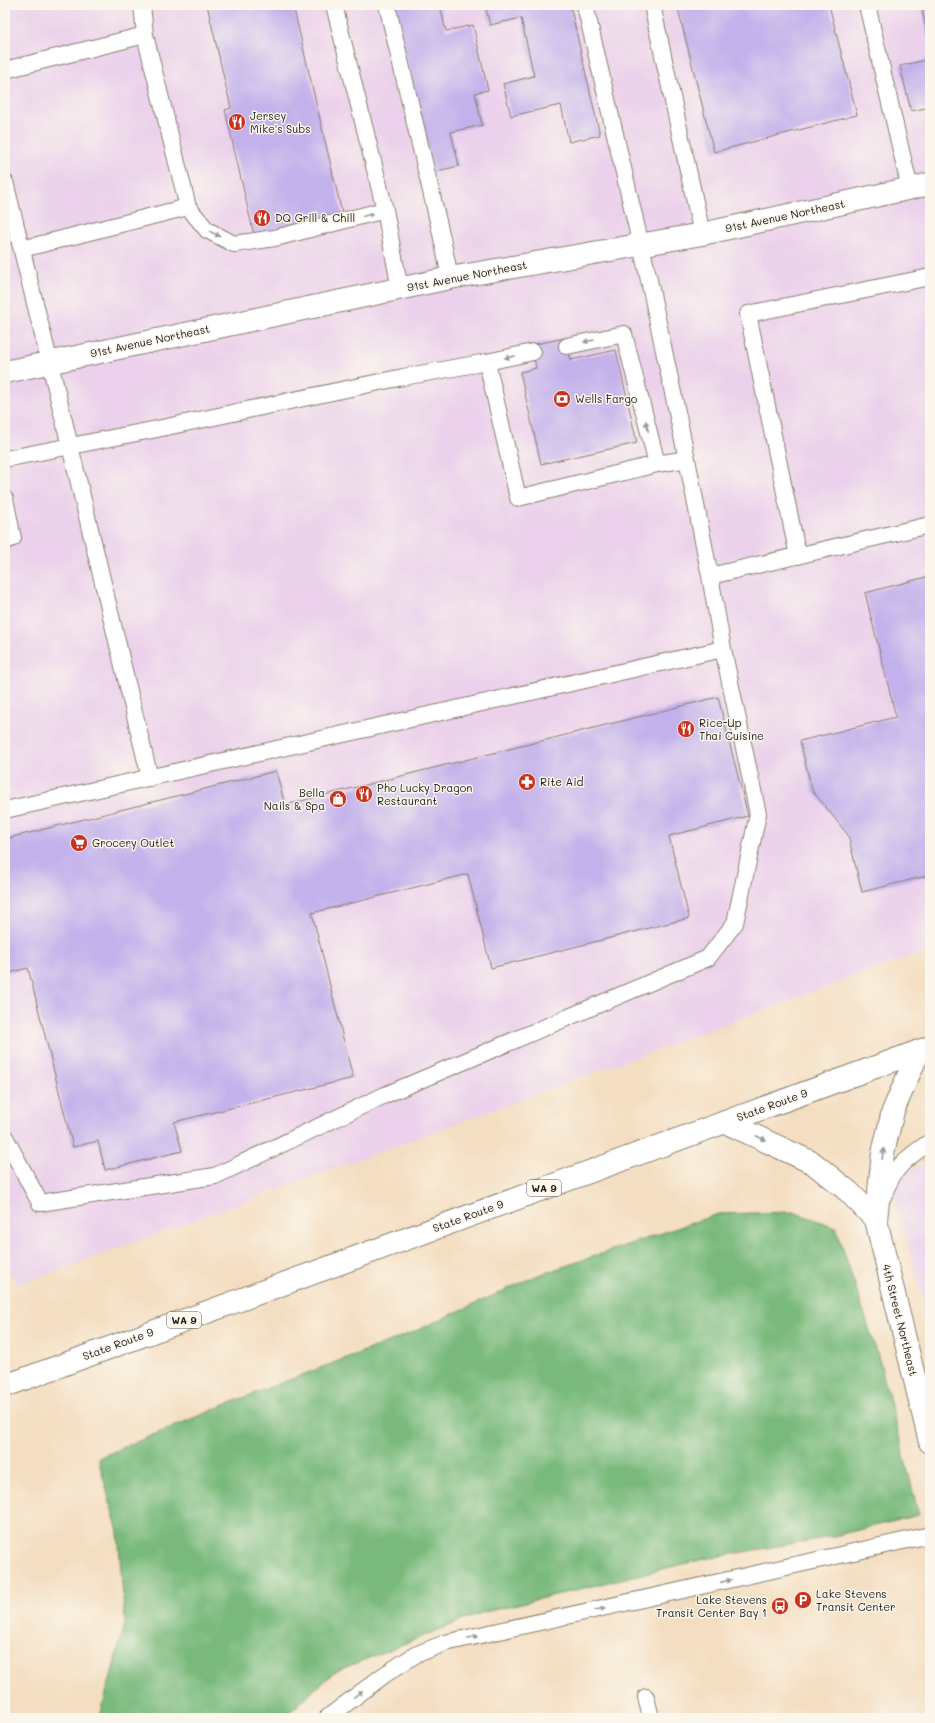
<svg xmlns="http://www.w3.org/2000/svg" width="935" height="1723" font-family="Mali,sans-serif">
<rect width="100%" height="100%" fill="#fbf7ec"/>
<filter id="ink" filterUnits="userSpaceOnUse"><feTurbulence type="fractalNoise" baseFrequency=".025" numOctaves="2"/><feDisplacementMap in="SourceGraphic" scale="8" xChannelSelector="R" yChannelSelector="G"/><feConvolveMatrix kernelMatrix="1 2 1 2 8 2 1 2 1" color-interpolation-filters="sRGB"/></filter>
<filter id="wash" filterUnits="userSpaceOnUse"><feTurbulence type="fractalNoise" baseFrequency=".012" numOctaves="4" result="noise"/><feDisplacementMap in="SourceGraphic" scale="16" xChannelSelector="R" yChannelSelector="G"/><feGaussianBlur stdDeviation="0.9" result="paint"/><feColorMatrix in="noise" values="0 0 0 0 0 0 0 0 0 0 0 0 0 0 0 0 0 1.4 0 .05"/><feComposite in="paint" operator="in"/></filter>
<g filter="url(#wash)">
<rect width="100%" height="100%" fill="#f4dec1"/>
<path fill="#ebd1eb" d="M5,5H930V949L18,1285L5,1266Z
M930,1162V1325L889,1177Z"/>
<path fill="#79ba7c" stroke="#4a6b4c" d="M793,1212L836,1227L880,1362L919,1515L830,1537L704,1559L481,1613L334,1672L283,1718H94L100,1716L125,1624L118,1532L98,1458L227,1404L411,1333L536,1276L718,1214Z"/>
<g id="blocks">
<path fill="#c3b1eb" d="M207,5H293L342,213L254,235L225,110L231,108Z
M394,5H440L446,31L473,25L488,90L475,93L482,125L451,132L459,166L433,172Z
M485,5H570L600,135L569,142L561,105L511,116L503,84L534,76L521,18L490,25Z
M677,5H829L857,115L714,152Z
M921,5H930V43H929Z
M930,59V107L911,111L900,66Z
M565,338L571,360L616,350L637,443L541,464L520,372L536,368L531,345Z
M930,576V875L862,892L848,835L812,790L800,741L896,717L865,593Z
M718,697L748,816L669,836L689,918L491,968L468,874L312,913L353,1078L174,1122L182,1151L105,1170L98,1141L73,1147L28,968L5,974V839L276,771L285,805Z"/>
</g>
</g>
<g filter="url(#ink)">
<use href="#blocks" fill-opacity="0" stroke="#887d6e" stroke-width="1"/>
<g fill="none" stroke-linecap="round" stroke-linejoin="round">
<defs>
<path id="service" d="M334,5L385,210L400,289
M387,5L442,238L450,278
M652,5L702,234
M867,5L910,189
M5,70L145,35
M5,182L57,392L150,778
M188,207L207,230L234,244L275,238L385,210
M22,249L188,207L145,35L142,5
M567,346L624,334L657,464
M487,362L533,352
M5,459L157,429L403,377L487,362L518,498L657,464L687,459
M5,499L13,538L5,541
M798,556L748,314L930,277
M710,576L930,525
M5,810L723,649
M5,1137L40,1203L215,1176L385,1095L708,958L735,923L758,814L723,649L710,576L687,459L649,280L585,5
M883,1197C892,1169 906,1158 930,1142
M646,1697L651,1718
M327,1718L384,1675L415,1655L445,1643L930,1535"/>
<path id="tertiary" d="M5,372L450,278L702,234L930,184
M919,1051L893,1111L883,1153L876,1220L930,1442
M725,1122L813,1163L849,1192L876,1220"/>
<path id="primary" d="M5,1386L930,1047"/>
</defs>
<use href="#service" stroke="#887d6e" stroke-width="18"/>
<use href="#tertiary" stroke="#887d6e" stroke-width="24"/>
<use href="#primary" stroke="#887d6e" stroke-width="24"/>
<use href="#service" stroke="#fff" stroke-width="16"/>
<use href="#tertiary" stroke="#fff" stroke-width="22"/>
<use href="#primary" stroke="#fff" stroke-width="22"/>
</g>
<defs><path id="oneway-solid" d="M-6-.8H1V-3.2L6.5 0L1 3.2V.8H-6Z"/></defs>
<g fill="#999">
<use href="#oneway-solid" transform="translate(368 215) rotate(-14)"/>
<use href="#oneway-solid" transform="translate(215 234) rotate(27)"/>
<use href="#oneway-solid" transform="translate(589 341) rotate(169)"/>
<use href="#oneway-solid" transform="translate(510 357) rotate(168)"/>
<use href="#oneway-solid" transform="translate(647 426) rotate(-104)"/>
<use href="#oneway-solid" transform="translate(761 1138) rotate(25)"/>
<use href="#oneway-solid" transform="translate(883 1154) rotate(-79)"/>
<use href="#oneway-solid" transform="translate(726 1581) rotate(-13)"/>
<use href="#oneway-solid" transform="translate(600 1609) rotate(-13)"/>
<use href="#oneway-solid" transform="translate(473 1637) rotate(-12)"/>
<use href="#oneway-solid" transform="translate(358 1694) rotate(-37)"/>
</g>
</g>
<defs>
<symbol id="restaurant-disc" viewBox="-11 -11 22 22"><circle r="9.5" fill="#c8321e" stroke="#fbf7ec"/><path d="M-5-6h1v4h1v-4h1v4h1v-4h1v5L-1.5 .5V6h-2V.5L-5-1ZM5-6V6H3V1.5H1.5Q1.5-4 5-6Z" fill="#fff"/></symbol>
<symbol id="bank-disc" viewBox="-11 -11 22 22"><circle r="9.5" fill="#c8321e" stroke="#fbf7ec"/><path d="M-6-4H6V4H-6ZM0-2.3a2.3 2.3 0 1 0 0 4.6a2.3 2.3 0 1 0 0-4.6Z" fill="#fff"/></symbol>
<symbol id="pharmacy-disc" viewBox="-11 -11 22 22"><circle r="9.5" fill="#c8321e" stroke="#fbf7ec"/><path d="M-2-6h4v4h4v4h-4v4h-4v-4h-4v-4h4Z" fill="#fff"/></symbol>
<symbol id="shop-disc" viewBox="-11 -11 22 22"><circle r="9.5" fill="#c8321e" stroke="#fbf7ec"/><path d="M-5-2.5h2.3a2.7 3.5 0 0 1 5.4 0H5L5.5 6h-11ZM-1.5-2.5h3a1.5 2.3 0 0 0-3 0Z" fill="#fff"/></symbol>
<symbol id="supermarket-disc" viewBox="-11 -11 22 22"><circle r="9.5" fill="#c8321e" stroke="#fbf7ec"/><path d="M-6-5.5h2.5l.6 2H6L4.5 2H-2.5L-4.4-4H-6ZM-1.5 3.2a1.3 1.3 0 1 0 .1 0ZM3 3.2a1.3 1.3 0 1 0 .1 0Z" fill="#fff"/></symbol>
<symbol id="parking-disc" viewBox="-11 -11 22 22"><circle r="9.5" fill="#c8321e" stroke="#fbf7ec"/><path d="M-3.5-5.5H1a3.5 3.5 0 0 1 0 7H-1V5.5H-3.5ZM-1-3.4V-.6H.8a1.4 1.4 0 0 0 0-2.8Z" fill="#fff"/></symbol>
<symbol id="bus-disc" viewBox="-11 -11 22 22"><circle r="9.5" fill="#c8321e" stroke="#fbf7ec"/><path d="M-5-6H5V4H4V6H2V4H-2V6H-4V4H-5ZM-3.5-4V0h7V-4ZM-3.5 1.2v1.5H-2V1.2ZM2 1.2v1.5H3.5V1.2Z" fill="#fff"/></symbol>
</defs>
<g fill-rule="evenodd">
<use href="#restaurant-disc" x="227" y="112" width="20" height="20"/>
<use href="#restaurant-disc" x="252" y="208" width="20" height="20"/>
<use href="#bank-disc" x="552" y="389" width="20" height="20"/>
<use href="#restaurant-disc" x="676" y="719" width="20" height="20"/>
<use href="#pharmacy-disc" x="517" y="772" width="20" height="20"/>
<use href="#restaurant-disc" x="354" y="784" width="20" height="20"/>
<use href="#shop-disc" x="328" y="789" width="20" height="20"/>
<use href="#supermarket-disc" x="69" y="833" width="20" height="20"/>
<use href="#parking-disc" x="793" y="1590" width="20" height="20"/>
<use href="#bus-disc" x="770" y="1596" width="20" height="20"/>
</g>
<g text-anchor="middle" stroke-width="3" stroke-linejoin="round" paint-order="stroke">
<g fill="#fbf7ec" stroke="#5f5e5a" stroke-width="1">
<rect x="527" y="1180" width="34" height="16" rx="3"/>
<rect x="167" y="1312" width="34" height="16" rx="3"/>
</g>
<g font-size="10" font-weight="bold" fill="#1c1c1c">
<text x="544" y="1192">WA 9</text>
<text x="184" y="1324">WA 9</text>
</g>
<g font-size="11" fill="#1c1c1c" stroke="#fbf7ec" text-anchor="start">
<text x="250" y="120">Jersey<tspan x="250" dy="13">Mike's Subs</tspan></text>
<text x="275" y="222">DQ Grill &amp; Chill</text>
<text x="575" y="403">Wells Fargo</text>
<text x="699" y="727">Rice-Up<tspan x="699" dy="13">Thai Cuisine</tspan></text>
<text x="540" y="786">Rite Aid</text>
<text x="377" y="792">Pho Lucky Dragon<tspan x="377" dy="13">Restaurant</tspan></text>
<text x="325" y="797" text-anchor="end">Bella<tspan x="325" dy="13">Nails &amp; Spa</tspan></text>
<text x="92" y="847">Grocery Outlet</text>
<text x="816" y="1598">Lake Stevens<tspan x="816" dy="13">Transit Center</tspan></text>
<text x="767" y="1604" text-anchor="end">Lake Stevens<tspan x="767" dy="13">Transit Center Bay 1</tspan></text>
</g>
<g font-size="11" fill="#1c1c1c" stroke="#fbf7ec">
<text transform="translate(785 216) rotate(-12)" y="4">91st Avenue Northeast</text>
<text transform="translate(467 276) rotate(-11)" y="4">91st Avenue Northeast</text>
<text transform="translate(150 341) rotate(-12)" y="4">91st Avenue Northeast</text>
<text transform="translate(772 1105) rotate(-20)" y="4">State Route 9</text>
<text transform="translate(468 1216) rotate(-20)" y="4">State Route 9</text>
<text transform="translate(900 1320) rotate(76)" y="4">4th Street Northeast</text>
<text transform="translate(118 1344) rotate(-20)" y="4">State Route 9</text>
</g>
</g>
<rect width="935" height="1723" fill="none" stroke="#fbf7ec" stroke-width="20"/>
</svg>
